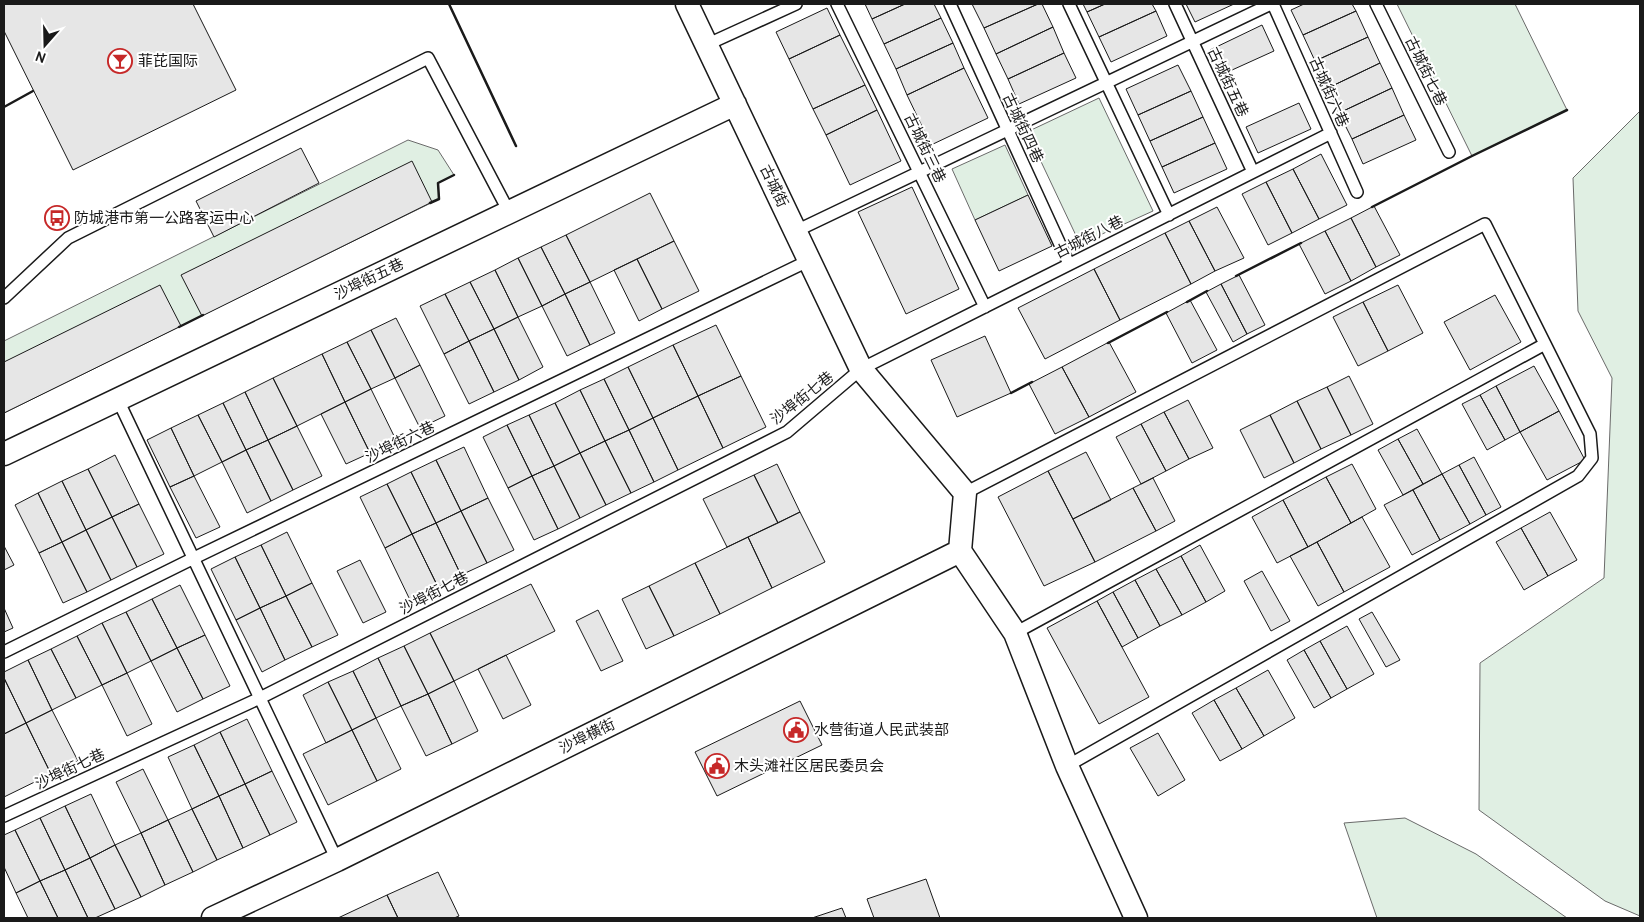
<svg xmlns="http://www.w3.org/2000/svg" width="1644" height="922" font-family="Overpass,'Noto Sans SC',sans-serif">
<rect width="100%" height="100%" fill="#fff"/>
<path fill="#e0efe3" stroke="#6a6a6a" d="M1397,4H1515L1567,110L1472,156Z
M1099,98L1153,211L1080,244L1027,132Z
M1640,111V916L1605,901L1479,810L1480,663L1604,578L1612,378L1578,311L1573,178Z
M408,140L438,150L454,175L438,183L439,199L4,413V341Z
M1005,145L1028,195L975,220L952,169Z
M1405,818L1476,854L1567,918H1377L1344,823Z"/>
<path fill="#e6e6e6" stroke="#1a1a1a" d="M4,4H193L236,90L73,170L4,31Z
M865,4H905L872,19Z
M905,4H934L941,18L884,44L872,19Z
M972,4H1038L984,28Z
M1038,4H1042L1053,27L996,54L984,28Z
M1083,4H1105L1087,12Z
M1105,4H1152L1156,11L1099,37L1087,12Z
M1186,4H1234L1195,22Z
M1304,4H1352L1356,11L1303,35L1291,10Z
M827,8L840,35L789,59L776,32Z
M1156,11L1167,36L1111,62L1099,37Z
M1356,11L1368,37L1315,61L1303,35Z
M941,18L953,43L896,69L884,44Z
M1262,25L1274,51L1221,75L1210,50Z
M1053,27L1064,53L1008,79L996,54Z
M840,35L865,85L813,109L789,59Z
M1368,37L1380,63L1328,88L1315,61Z
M953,43L964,68L907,95L896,69Z
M1064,53L1076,78L1019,104L1008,79Z
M1380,63L1392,88L1339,113L1328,88Z
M1178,65L1191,91L1138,115L1126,89Z
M964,68L988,118L931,145L907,95Z
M865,85L877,110L826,135L813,109Z
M1392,88L1404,115L1352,139L1339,113Z
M1191,91L1203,117L1150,141L1138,115Z
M1299,103L1311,129L1258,153L1246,127Z
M877,110L901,161L850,185L826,135Z
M1404,115L1416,140L1363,164L1352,139Z
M1203,117L1215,143L1162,167L1150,141Z
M1215,143L1227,169L1174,193L1162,167Z
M301,148L319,183L214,237L196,201Z
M1321,154L1347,205L1319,219L1293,169Z
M412,161L432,202L202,316L181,275Z
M1293,169L1319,219L1292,233L1266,182Z
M1266,182L1292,233L1268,245L1242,194Z
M912,187L959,289L906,314L858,212Z
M650,193L674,241L590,282L566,235Z
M1028,195L1052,246L999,271L975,220Z
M1374,206L1400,255L1376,267L1351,218Z
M1217,207L1244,258L1215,271L1189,221Z
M1351,218L1376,267L1351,281L1325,231Z
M1189,221L1215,271L1191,284L1165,233Z
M1325,231L1351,281L1325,294L1299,244Z
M1165,233L1191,284L1120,320L1094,269Z
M566,235L590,282L565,294L541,247Z
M674,241L699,291L662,309L637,259Z
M541,247L565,294L542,306L518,258Z
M518,258L542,306L518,317L495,270Z
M637,259L662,309L639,321L614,270Z
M1094,269L1120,320L1045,359L1018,308Z
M495,270L518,317L494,329L470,282Z
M1239,275L1265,325L1247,334L1221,284Z
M470,282L494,329L469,341L445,294Z
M590,282L615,333L590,345L565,294Z
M1221,284L1247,334L1233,342L1206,292Z
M160,285L181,326L4,413V362Z
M1398,285L1423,333L1388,351L1363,302Z
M445,294L469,341L444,354L420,306Z
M565,294L590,345L567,356L542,306Z
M1495,295L1521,342L1470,370L1444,322Z
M1190,300L1217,350L1192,363L1166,313Z
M1363,302L1388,351L1358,366L1333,317Z
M518,317L543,367L519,380L494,329Z
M396,318L420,365L395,378L371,330Z
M716,325L741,376L698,396L673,345Z
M494,329L519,380L494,392L469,341Z
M371,330L395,378L371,389L347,342Z
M985,336L1011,393L957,417L931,360Z
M469,341L494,392L469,404L444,354Z
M347,342L371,389L345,402L322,354Z
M1109,342L1136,392L1089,417L1062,367Z
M673,345L698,396L653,418L628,367Z
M322,354L345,402L297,426L273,378Z
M420,365L445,416L420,428L395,378Z
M1534,366L1559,411L1520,432L1496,386Z
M628,367L653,418L629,430L604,379Z
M1062,367L1089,417L1055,434L1029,384Z
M741,376L766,427L723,448L698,396Z
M1349,376L1373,424L1351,435L1327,387Z
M273,378L297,426L268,440L245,392Z
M604,379L629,430L605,441L580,390Z
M1496,386L1520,432L1505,440L1480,395Z
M1327,387L1351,435L1321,449L1297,401Z
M371,389L396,440L370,453L345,402Z
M580,390L605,441L580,453L555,403Z
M245,392L268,440L246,450L223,403Z
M1480,395L1505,440L1487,450L1462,404Z
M698,396L723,448L678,470L653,418Z
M1188,400L1213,448L1189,459L1164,412Z
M1297,401L1321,449L1294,463L1270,415Z
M345,402L370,453L346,464L321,414Z
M223,403L246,450L222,462L198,415Z
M555,403L580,453L554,466L529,415Z
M1559,411L1585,460L1547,480L1520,432Z
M1164,412L1189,459L1166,471L1141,424Z
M198,415L222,462L194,476L171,428Z
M529,415L554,466L532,476L507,425Z
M1270,415L1294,463L1264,478L1240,430Z
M653,418L678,470L654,482L629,430Z
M1141,424L1166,471L1141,484L1116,437Z
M507,425L532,476L508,488L483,437Z
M297,426L322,476L293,490L268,440Z
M171,428L194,476L170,487L147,440Z
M1417,429L1442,474L1423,484L1398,439Z
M629,430L654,482L631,493L605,441Z
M1398,439L1423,484L1403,495L1378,450Z
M268,440L293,490L271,501L246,450Z
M605,441L631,493L606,505L580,453Z
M464,447L488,498L461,511L436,460Z
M246,450L271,501L247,513L222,462Z
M1086,452L1111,500L1073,519L1048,471Z
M580,453L606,505L580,518L554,466Z
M115,455L139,504L112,517L88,469Z
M1474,457L1501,507L1486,515L1459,465Z
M436,460L461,511L436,523L411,472Z
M777,464L800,512L778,523L754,475Z
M1352,464L1376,509L1351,523L1326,477Z
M1459,465L1486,515L1470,524L1442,474Z
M554,466L580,518L558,529L532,476Z
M88,469L112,517L86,530L62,481Z
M1048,471L1095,562L1044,586L998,497Z
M411,472L436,523L412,534L387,484Z
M1442,474L1470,524L1440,540L1413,490Z
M754,475L778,523L727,547L703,499Z
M194,476L220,527L196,538L170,487Z
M532,476L558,529L534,540L508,488Z
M1326,477L1351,523L1308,547L1283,500Z
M1153,478L1175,521L1156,531L1133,488Z
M62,481L86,530L62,542L38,493Z
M387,484L412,534L385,548L360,497Z
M1133,488L1156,531L1095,562L1073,519Z
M1413,490L1440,540L1412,555L1384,505Z
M38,493L62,542L39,553L15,505Z
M488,498L514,550L487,563L461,511Z
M1283,500L1308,547L1277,563L1252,517Z
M139,504L164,554L137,567L112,517Z
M461,511L487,563L461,575L436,523Z
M800,512L825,562L772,588L748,537Z
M1550,512L1577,560L1548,576L1521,528Z
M112,517L137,567L111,580L86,530Z
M1362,517L1390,567L1344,592L1317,542Z
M436,523L461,575L438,587L412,534Z
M1521,528L1548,576L1524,590L1496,542Z
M86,530L111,580L87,592L62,542Z
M287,532L312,583L286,596L261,545Z
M412,534L438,587L410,600L385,548Z
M748,537L772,588L720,614L695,563Z
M62,542L87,592L63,603L39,553Z
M1317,542L1344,592L1318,606L1290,556Z
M261,545L286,596L260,608L235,557Z
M1200,545L1225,591L1206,602L1181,556Z
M4,546L14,565L4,570Z
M1181,556L1206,602L1182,615L1156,569Z
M235,557L260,608L236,620L211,569Z
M360,560L386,612L363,623L337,571Z
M695,563L720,614L674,636L649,586Z
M1156,569L1182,615L1160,626L1135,580Z
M1262,571L1290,621L1271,631L1244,581Z
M1135,580L1160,626L1138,638L1113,592Z
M312,583L338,635L312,647L286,596Z
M531,584L555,631L454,681L430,633Z
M180,585L205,635L177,648L152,599Z
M649,586L674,636L646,649L622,599Z
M1113,592L1138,638L1122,647L1097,601Z
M286,596L312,647L285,660L260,608Z
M152,599L177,648L151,661L126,612Z
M1097,601L1149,697L1099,724L1047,628Z
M4,608L13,628L4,632Z
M260,608L285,660L262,672L236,620Z
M598,610L623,661L601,671L576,621Z
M126,612L151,661L127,673L102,623Z
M1372,612L1400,660L1386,667L1359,619Z
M102,623L127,673L102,685L77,636Z
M1347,626L1374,674L1347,689L1320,641Z
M430,633L454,681L428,694L404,646Z
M205,635L230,686L203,699L177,648Z
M77,636L102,685L76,698L51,649Z
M1320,641L1347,689L1331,698L1304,650Z
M404,646L428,694L401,706L378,658Z
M177,648L203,699L177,712L151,661Z
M51,649L76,698L52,710L28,660Z
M1304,650L1331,698L1314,708L1287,660Z
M506,655L531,705L503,719L478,669Z
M378,658L401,706L376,718L353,671Z
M28,660L52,710L26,723L4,678V672Z
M1268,670L1295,718L1264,736L1236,688Z
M353,671L376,718L352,730L328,682Z
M127,673L152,724L127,736L102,685Z
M4,678L26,723L4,734Z
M454,681L478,731L452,744L428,694Z
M328,682L352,730L326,743L303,695Z
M1236,688L1264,736L1242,749L1214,700Z
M428,694L452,744L426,756L401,706Z
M1214,700L1242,749L1220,761L1192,713Z
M800,701L822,745L717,796L695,752Z
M52,710L78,761L51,774L26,723Z
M376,718L401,769L377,781L352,730Z
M247,719L272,771L245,784L220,732Z
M26,723L51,774L4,797V734Z
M352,730L377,781L328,805L303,754Z
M220,732L245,784L219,796L194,745Z
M1158,733L1185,780L1158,796L1130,748Z
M194,745L219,796L192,809L168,757Z
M143,769L168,820L141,833L116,782Z
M272,771L297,822L270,835L245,784Z
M245,784L270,835L243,848L219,796Z
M91,794L115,845L90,858L65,806Z
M219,796L243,848L217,860L192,809Z
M65,806L90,858L65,870L40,818Z
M192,809L217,860L193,872L168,820Z
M40,818L65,870L40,881L15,830Z
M168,820L193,872L165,885L141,833Z
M15,830L40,881L16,893L4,867V835Z
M141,833L165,885L141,897L115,845Z
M115,845L141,897L115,909L90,858Z
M90,858L115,909L95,918H88L65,870Z
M65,870L88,918H58L40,881Z
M438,872L459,916L454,918H398L387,895Z
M926,879L940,918H874L867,899Z
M40,881L58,918H28L16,893Z
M387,895L398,918H338Z
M842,908L846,918H812Z"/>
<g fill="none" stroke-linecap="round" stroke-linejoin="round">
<defs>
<path id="service" d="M837,4L985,307
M950,4L1069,264
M1069,4L1169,215
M1175,4L1253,172
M1273,4L1357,192
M1376,4L1449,152
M706,45L796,4
M796,231L1271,4
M4,298L68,238L428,58L509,212
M118,400L337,860
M965,493L1485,224L1590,434L1592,458L1578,476L1067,766
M1015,633L1545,344
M4,652L192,559L810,260
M4,816L260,698L787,432L861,369L1331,133"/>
<path id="minor" d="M687,4L861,369L965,493L960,551L1015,633L1067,766L1136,918
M4,454L735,104
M213,918L337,860L960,551"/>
</defs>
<use href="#service" stroke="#1a1a1a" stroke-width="14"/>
<use href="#minor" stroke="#1a1a1a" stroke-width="25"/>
<use href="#service" stroke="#fff" stroke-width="11"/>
<use href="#minor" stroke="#fff" stroke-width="22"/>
<path stroke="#1a1a1a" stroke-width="2.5" d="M449,4L516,146
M4,107L33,91
M430,203L439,199L438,183L454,175
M1372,207L1472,156L1567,110
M1236,276L1301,243
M1187,302L1207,291
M179,327L203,315
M1108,343L1167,312
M1011,393L1032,382"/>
</g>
<defs>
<symbol id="bar-ring" viewBox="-11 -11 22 22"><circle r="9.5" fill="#fff" stroke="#c62828" stroke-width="1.5"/><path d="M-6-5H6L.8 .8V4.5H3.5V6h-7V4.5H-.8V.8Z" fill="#c62828"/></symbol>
<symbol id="bus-ring" viewBox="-11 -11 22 22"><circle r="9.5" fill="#fff" stroke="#c62828" stroke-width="1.5"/><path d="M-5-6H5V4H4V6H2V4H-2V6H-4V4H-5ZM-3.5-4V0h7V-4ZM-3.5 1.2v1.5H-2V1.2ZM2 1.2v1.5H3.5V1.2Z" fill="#c62828"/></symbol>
<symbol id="civic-ring" viewBox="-11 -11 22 22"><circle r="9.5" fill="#fff" stroke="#c62828" stroke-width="1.5"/><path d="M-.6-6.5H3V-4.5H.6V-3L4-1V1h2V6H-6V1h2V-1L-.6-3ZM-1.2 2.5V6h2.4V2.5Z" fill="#c62828"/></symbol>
</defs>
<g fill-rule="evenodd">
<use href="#bar-ring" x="106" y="47" width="28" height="28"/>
<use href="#bus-ring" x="43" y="204" width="28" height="28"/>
<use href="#civic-ring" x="782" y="716" width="28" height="28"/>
<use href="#civic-ring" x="703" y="752" width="28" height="28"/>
</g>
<g text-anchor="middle" stroke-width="4" stroke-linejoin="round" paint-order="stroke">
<g font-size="15" fill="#1a1a1a" stroke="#fff" text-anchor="start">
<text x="138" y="66">菲芘国际</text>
<text x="74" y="223">防城港市第一公路客运中心</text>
<text x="814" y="735">水营街道人民武装部</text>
<text x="734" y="771">木头滩社区居民委员会</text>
</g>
<g font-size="15" fill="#1a1a1a" stroke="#fff">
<text transform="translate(1426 71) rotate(64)" y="5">古城街七巷</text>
<text transform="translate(1228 82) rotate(65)" y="5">古城街五巷</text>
<text transform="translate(1329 92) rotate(66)" y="5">古城街六巷</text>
<text transform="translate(1023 128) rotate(65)" y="5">古城街四巷</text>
<text transform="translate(925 148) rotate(64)" y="5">古城街三巷</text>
<text transform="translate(774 186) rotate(64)" y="5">古城街</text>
<text transform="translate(1089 237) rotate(-27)" y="5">古城街八巷</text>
<text transform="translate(369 279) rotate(-26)" y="5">沙埠街五巷</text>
<text transform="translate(802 398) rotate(-38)" y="5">沙埠街七巷</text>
<text transform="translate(400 442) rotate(-26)" y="5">沙埠街六巷</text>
<text transform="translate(434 593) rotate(-27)" y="5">沙埠街七巷</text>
<text transform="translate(587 736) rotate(-26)" y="5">沙埠横街</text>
<text transform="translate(70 769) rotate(-25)" y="5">沙埠街七巷</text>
</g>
</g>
<rect width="1644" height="922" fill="none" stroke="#1a1a1a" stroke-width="10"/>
<g transform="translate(45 45) rotate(200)" stroke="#ffffff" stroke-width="4" paint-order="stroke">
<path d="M0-4L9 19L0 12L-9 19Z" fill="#1a1a1a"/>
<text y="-8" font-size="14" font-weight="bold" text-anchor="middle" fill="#1a1a1a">N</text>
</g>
</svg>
